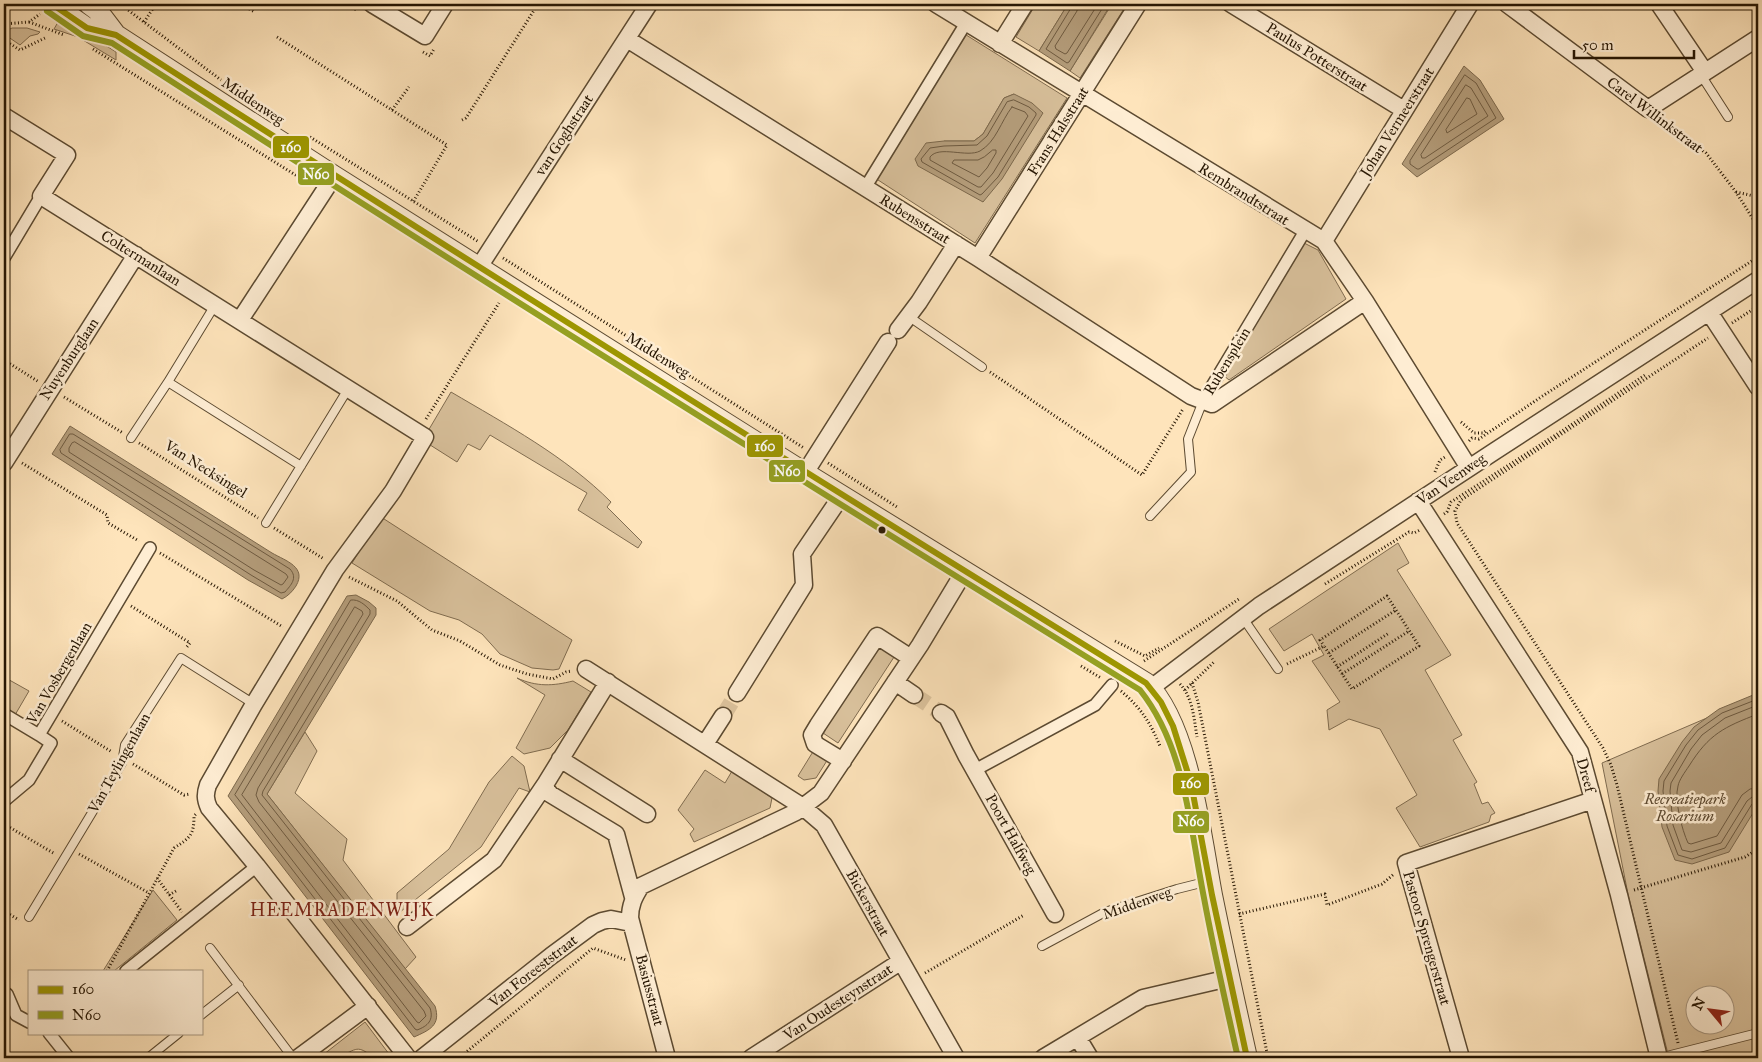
<svg xmlns="http://www.w3.org/2000/svg" width="1762" height="1062" font-family="'IM FELL Great Primer',serif">
<rect width="100%" height="100%" fill="#fee4bb"/>
<filter id="stains"><feTurbulence type="fractalNoise" baseFrequency=".004" numOctaves="4"/><feColorMatrix values="0 0 0 0 .2 0 0 0 0 .09 0 0 0 0 .02 0 0 0 .5 -.17"/></filter>
<radialGradient id="worn" r=".72"><stop offset=".6" stop-color="#630" stop-opacity="0"/><stop offset="1" stop-color="#630" stop-opacity=".3"/></radialGradient>
<path fill="#d9c19c" stroke="#806c50" fill-rule="evenodd" d="M1036,4H1068L1039,51L1016,37Z
M1112,4H1127L1080,78L1070,71Z
M61,17L116,52V60L78,37L54,29Z
M12,28H27L40,32L38,34L30,36L20,45L4,34L8,30Z
M963,33L1067,98L975,243L875,178ZM1014,94L983,202L944,141H974L983,134L1004,98Z
M1304,243L1318,250L1346,299L1229,380L1223,375Z
M451,392C507,425 565,456 611,502L607,507L642,542L638,548L578,510L587,493L490,435L480,450L468,444L457,462L427,443L432,434L428,431Z
M381,517L572,640L559,669L553,670L532,668L500,654L482,634L459,620L430,611L352,563Z
M1398,543L1409,563L1397,570L1451,655L1425,670L1462,735L1453,740L1477,782L1474,784L1482,804L1488,802L1495,813L1491,815L1489,822L1420,847L1396,808L1417,795L1380,729L1349,719L1329,730L1327,710L1340,702L1312,661L1324,655L1312,634L1284,651L1269,629Z
M879,642L896,654L838,743L820,731Z
M4,677L29,691L15,715L4,708Z
M517,678C537,687 553,686 573,681L591,692L568,730L550,748L524,754L516,748L545,695Z
M1758,696V1058H1669L1628,894L1602,763ZM1694,994H1724V1024H1694Z
M305,732L317,751L295,793L347,839L343,860L416,957L405,969L267,794Z
M814,750L828,759L816,778L804,780L798,776Z
M512,756L524,766L530,792L519,788L481,847L400,912L397,909V893L449,849L489,782Z
M705,770L725,783L732,771L772,798L770,808L694,842L690,834L694,829L678,810Z
M153,890L177,920L114,971H103Z
M365,1022L392,1058H374C357,1044 357,1049 339,1057C334,1060 325,1058 319,1058Z"/>
<path fill="#b59e7c" stroke="#7c684c" d="M1068,4H1111L1070,71L1039,51Z
M1464,66L1480,80L1504,119L1417,177L1402,164Z
M1014,94L1032,103L1043,113L1002,179L983,202L918,166L915,159L926,143L944,141H974L983,134L1004,98Z
M70,426L272,553C286,561 307,567 296,586C292,592 288,596 282,599L248,580L52,454Z
M356,595L369,602L376,608V615L267,794L435,1006C441,1025 430,1030 414,1037L228,796L347,596Z
M1758,693V802L1753,813L1729,852L1692,864L1675,860L1662,827L1658,791L1659,779L1682,742L1694,727L1719,709Z"/>
<g fill="none" stroke-linecap="round" stroke-linejoin="round">
<path stroke="#6e5a40" stroke-width="1" d="M1072,4L1071,8L1046,49L1067,63L1069,62L1105,4
M1078,4L1077,11L1055,46L1056,49L1065,54L1067,53L1098,4
M1465,75L1476,83L1496,118L1419,169H1417L1410,164V161Z
M1466,85L1471,88L1488,116L1425,158H1422L1421,155Z
M1467,98L1470,99L1477,114L1447,133L1446,130Z
M1014,100L1029,107L1036,113V115L998,177L982,194L980,195L922,162L921,159L930,148L944,146L977,145L987,136L1007,102Z
M1012,107L1025,112L1028,116L993,173L981,187H978L930,160V157C939,145 967,158 980,151C996,142 1001,121 1012,107Z
M993,150H996V153L987,168L979,177L952,163L954,160H978L984,157Z
M70,434H73L290,569C298,578 291,585 285,592L281,593L251,575L61,453L60,450Z
M75,442L286,574L288,577L283,584L281,585L254,570L69,452V448L72,443Z
M351,600C359,599 365,605 370,610V614L263,791L262,795L430,1008C434,1020 428,1026 417,1030L415,1029L235,795Z
M355,607L362,611L363,614L258,788L256,795L259,802L424,1011L426,1016L419,1023L417,1022L242,795Z
M1758,699L1722,713L1698,730L1686,745L1664,781L1663,791L1667,826L1678,855L1692,859L1725,848L1752,804L1758,802
M1758,705L1725,718L1702,735L1691,749L1671,783L1670,791L1673,825L1682,850L1691,852L1721,843L1747,801L1752,797L1758,796
M1758,714C1724,727 1709,734 1689,766C1685,772 1679,780 1678,786C1674,800 1682,830 1688,843L1691,844L1717,836L1742,795L1750,789L1758,788"/>
<path stroke="#dec59f" stroke-width="16" stroke-dasharray="16 8" stroke-linecap="butt" d="M914,695L941,713
M723,716L737,693"/>
<defs>
<path id="service" d="M1701,75L1728,117
M215,305L168,382L301,466
M908,316L982,367
M131,438L168,382
M1150,516L1191,472L1188,439L1203,401
M266,523L348,389
M1243,618L1278,669
M29,917L122,763L125,745L181,658L254,704
M1042,946L1105,912L1177,889L1209,881
M210,948L293,1058
M201,1015L239,985
M148,1058L179,1033
M1659,1058L1758,1033"/>
<path id="pedestrian" d="M865,188L966,23
M4,258L41,196
M1203,401L1305,231
M4,714L39,735
M975,770L1095,705L1112,685
M4,801L29,780L51,743L39,735L150,548
M126,971L257,866
M7,994L16,1015L29,1022
M49,1033L69,1058"/>
<path id="minor" d="M372,4L425,36L445,4
M936,4L1324,241L1365,301L1469,468
M1231,4L1404,110
M1507,4L1648,109L1758,38
M1659,4L1705,72
M627,39L978,258L1191,396L1212,404L1365,301
M1000,44L1025,4
M4,116L67,155L41,196L425,437L393,491L335,570L254,704L208,785C205,794 205,799 209,808L257,866L408,1058
M1324,241L1470,4
M978,258L1138,4
M479,267L649,4
M1709,312L1758,387
M240,320L334,176
M898,330L919,302L956,244
M4,463L136,255
M805,473L888,342
M1418,501L1580,752L1619,895L1659,1058
M586,669L803,807L824,825L956,1058
M895,682L914,695
M1151,688L1259,606L1495,451L1758,280
M737,693L804,585L802,554L842,495
M941,713L947,717L966,755L1055,914
M705,744L723,716
M560,759L647,814
M843,761L815,744L812,735L818,725L877,636L911,658
M546,783V789L550,794L616,834L633,897
M407,927L494,860L546,783L608,682
M1078,1038L1090,1058
M298,1058L368,1006
M422,1058L551,956L593,925L602,921L611,919L631,923
M667,1058L630,918C630,905 634,897 641,886L796,812L821,793L920,645L964,572
M751,1058L900,962
M1043,1058L1143,998L1229,978
M1461,1058L1406,863L1593,800"/>
<path id="tertiary" d="M52,4L87,28L116,35
M89,4L97,10L116,35L334,176L805,473L1146,683C1189,725 1201,837 1212,895C1223,949 1235,1004 1247,1058"/>
</defs>
<use href="#service" stroke="#5c4a31" stroke-width="10"/>
<use href="#pedestrian" stroke="#5c4a31" stroke-width="14"/>
<use href="#minor" stroke="#5c4a31" stroke-width="19"/>
<use href="#tertiary" stroke="#5c4a31" stroke-width="22"/>
<path stroke="#261603" stroke-width="3" stroke-dasharray="1 2.5" stroke-linecap="butt" d="M120,4L221,80
M240,4L255,12
M346,4L358,11
M29,22L64,35
M144,22L156,4
M4,24L29,22L40,14
M277,37L447,145L413,202
M4,40L20,50L45,38
M93,49L310,184
M423,52L430,56L434,49
M392,110L409,87
M462,120L466,118L538,4
M1660,120L1706,153L1736,192L1758,227
M310,137L479,242
M1736,192L1758,197
M503,258L804,448
M1732,323L1758,306
M4,360L39,382
M990,372L1142,475L1183,409
M64,397L123,433
M426,419L499,303
M1461,422L1474,433H1483L1487,430
M1469,441L1472,438L1479,439L1541,397L1758,257
M139,443L258,518
M22,463L107,515L108,523L139,541
M828,463L897,507
M1435,472L1440,460L1445,457
M1444,514L1447,512L1451,502L1565,429L1645,375
M274,528L324,559
M160,553L283,627
M349,577L397,601L432,630L460,641L500,665L527,674L553,679L566,672L572,671
M1325,584L1409,532L1414,533L1420,530
M131,606L190,643L186,648
M1115,641L1145,656L1159,648
M1329,653L1396,610
M1144,661L1239,599
M1287,664L1324,646L1352,689L1419,646L1387,596L1320,640L1324,646
M1081,666L1101,678
M1337,667L1389,633
M1342,674L1409,631
M1192,683L1198,702L1268,1058
M1180,684C1193,698 1194,719 1197,737
M1185,690L1214,662
M1121,691C1141,708 1150,722 1160,746
M62,721L112,752
M133,764L184,795L190,794
M4,824L55,854
M79,854L149,893
M157,878L182,912
M1634,890L1745,857L1758,849
M169,895L176,891
M1239,914L1325,894L1327,905L1382,884L1394,874
M4,922L9,914L19,920
M107,971L174,848C190,838 194,835 194,816L196,814
M925,973L1024,915
M1678,1043L1617,785L1611,765L1603,748L1457,523L1455,511L1461,500L1708,338
M459,1058L593,948L626,960"/>
<use href="#service" stroke="#feedd3" stroke-width="8"/>
<use href="#pedestrian" stroke="#feedd3" stroke-width="11"/>
<use href="#minor" stroke="#feedd3" stroke-width="16"/>
<use href="#tertiary" stroke="#feedd3" stroke-width="20"/>
<defs>
<path id="bus-1" d="M52,4L87,28L116,35C457,255 801,470 1146,683L1161,702L1173,726L1191,783L1212,895L1247,1058"/>
<path id="bus-2" d="M47,11L83,36L112,43C452,263 795,477 1140,690C1186,748 1190,828 1204,898C1214,952 1226,1005 1238,1058"/>
</defs>
<use href="#bus-1" stroke="#feedd3" stroke-width="10"/>
<use href="#bus-2" stroke="#feedd3" stroke-width="10"/>
<use href="#bus-1" stroke="#9d9601" stroke-width="6"/>
<use href="#bus-2" stroke="#95a022" stroke-width="6"/>
</g>
<circle fill="#261603" stroke="#feedd3" stroke-width="2" cx="882" cy="530" r="4.5"/>
<g text-anchor="middle" stroke-width="5" stroke-linejoin="round" paint-order="stroke">
<g font-size="15" fill="#261603" stroke="#feedd3">
<text transform="translate(1317 57) rotate(32)" y="5">Paulus Potterstraat</text>
<text transform="translate(253 101) rotate(34)" y="5">Middenweg</text>
<text transform="translate(1655 115) rotate(37)" y="5">Carel Willinkstraat</text>
<text transform="translate(1397 122) rotate(-58)" y="5">Johan Vermeerstraat</text>
<text transform="translate(1058 131) rotate(-58)" y="5">Frans Halsstraat</text>
<text transform="translate(564 135) rotate(-57)" y="5">van Goghstraat</text>
<text transform="translate(1244 194) rotate(32)" y="5">Rembrandtstraat</text>
<text transform="translate(915 219) rotate(32)" y="5">Rubensstraat</text>
<text transform="translate(141 258) rotate(32)" y="5">Coltermanlaan</text>
<text transform="translate(658 355) rotate(32)" y="5">Middenweg</text>
<text transform="translate(69 359) rotate(-57)" y="5">Nuyenburglaan</text>
<text transform="translate(1227 361) rotate(-59)" y="5">Rubensplein</text>
<text transform="translate(206 469) rotate(32)" y="5">Van Necksingel</text>
<text transform="translate(1451 479) rotate(-34)" y="5">Van Veenweg</text>
<text transform="translate(59 673) rotate(-60)" y="5">Van Vosbergenlaan</text>
<text transform="translate(119 763) rotate(-61)" y="5">Van Teylingenlaan</text>
<text transform="translate(1586 775) rotate(74)" y="5">Dreef</text>
<text transform="translate(1011 834) rotate(61)" y="5">Poort Halfweg</text>
<text transform="translate(868 903) rotate(61)" y="5">Bickerstraat</text>
<text transform="translate(1137 903) rotate(-19)" y="5">Middenweg</text>
<text transform="translate(1427 938) rotate(74)" y="5">Pastoor Sprengerstraat</text>
<text transform="translate(533 971) rotate(-38)" y="5">Van Foreeststraat</text>
<text transform="translate(650 990) rotate(75)" y="5">Basiusstraat</text>
<text transform="translate(838 1002) rotate(-33)" y="5">Van Oudesteynstraat</text>
</g>
<g font-size="15" font-style="italic" fill="#5c4931" stroke="#feedd3">
<text x="1685" y="804">Recreatiepark<tspan x="1685" dy="17">Rosarium</tspan></text>
</g>
<g font-size="18" letter-spacing="1" fill="#7a1f14" stroke="#feedd3">
<text x="342" y="916">HEEMRADENWIJK</text>
</g>
</g>
<g stroke="#feedd3" stroke-width="2">
<rect x="272" y="135" width="38" height="24" rx="5" fill="#9d9601"/>
<rect x="297" y="162" width="38" height="24" rx="5" fill="#95a022"/>
<rect x="746" y="434" width="38" height="24" rx="5" fill="#9d9601"/>
<rect x="768" y="459" width="38" height="24" rx="5" fill="#95a022"/>
<rect x="1172" y="772" width="38" height="24" rx="5" fill="#9d9601"/>
<rect x="1172" y="810" width="38" height="24" rx="5" fill="#95a022"/>
</g>
<g font-size="14" text-anchor="middle" font-weight="bold" fill="#fff">
<text x="291" y="152">160</text>
<text x="316" y="179">N60</text>
<text x="765" y="451">160</text>
<text x="787" y="476">N60</text>
<text x="1191" y="788">160</text>
<text x="1191" y="826">N60</text>
</g>
<rect width="1762" height="1062" fill="none" stroke="#fee4bb" stroke-width="20"/>
<rect x="5" y="5" width="1752" height="1052" fill="none" stroke="#261603" stroke-width="2.5"/>
<rect x="10" y="10" width="1742" height="1042" fill="none" stroke="#261603"/>
<rect x="28" y="970" width="175" height="65" fill="#feedd3" stroke="#a89780"/>
<rect x="38" y="986" width="25" height="8" fill="#9d9601" stroke="#a89780"/>
<text x="72" y="994" font-size="15" fill="#261603">160</text>
<rect x="38" y="1011" width="25" height="8" fill="#95a022" stroke="#a89780"/>
<text x="72" y="1020" font-size="15" fill="#261603">N60</text>
<g transform="translate(1710 1010) rotate(299)"><circle r="24" fill="#feedd3" stroke="#a89780"/>
<path d="M0-4L9 19L0 12L-9 19Z" fill="#8f2418"/>
<text y="-8" font-size="14" font-weight="bold" text-anchor="middle" fill="#261603">N</text>
</g>
<path d="M1574 50v8h120v-8" fill="none" stroke="#261603" stroke-width="2.5"/>
<text x="1582" y="50" font-size="15" fill="#261603" stroke="#feedd3" stroke-width="4" paint-order="stroke">50 m</text>
<rect width="100%" height="100%" filter="url(#stains)"/>
<rect width="100%" height="100%" fill="url(#worn)"/>
</svg>
